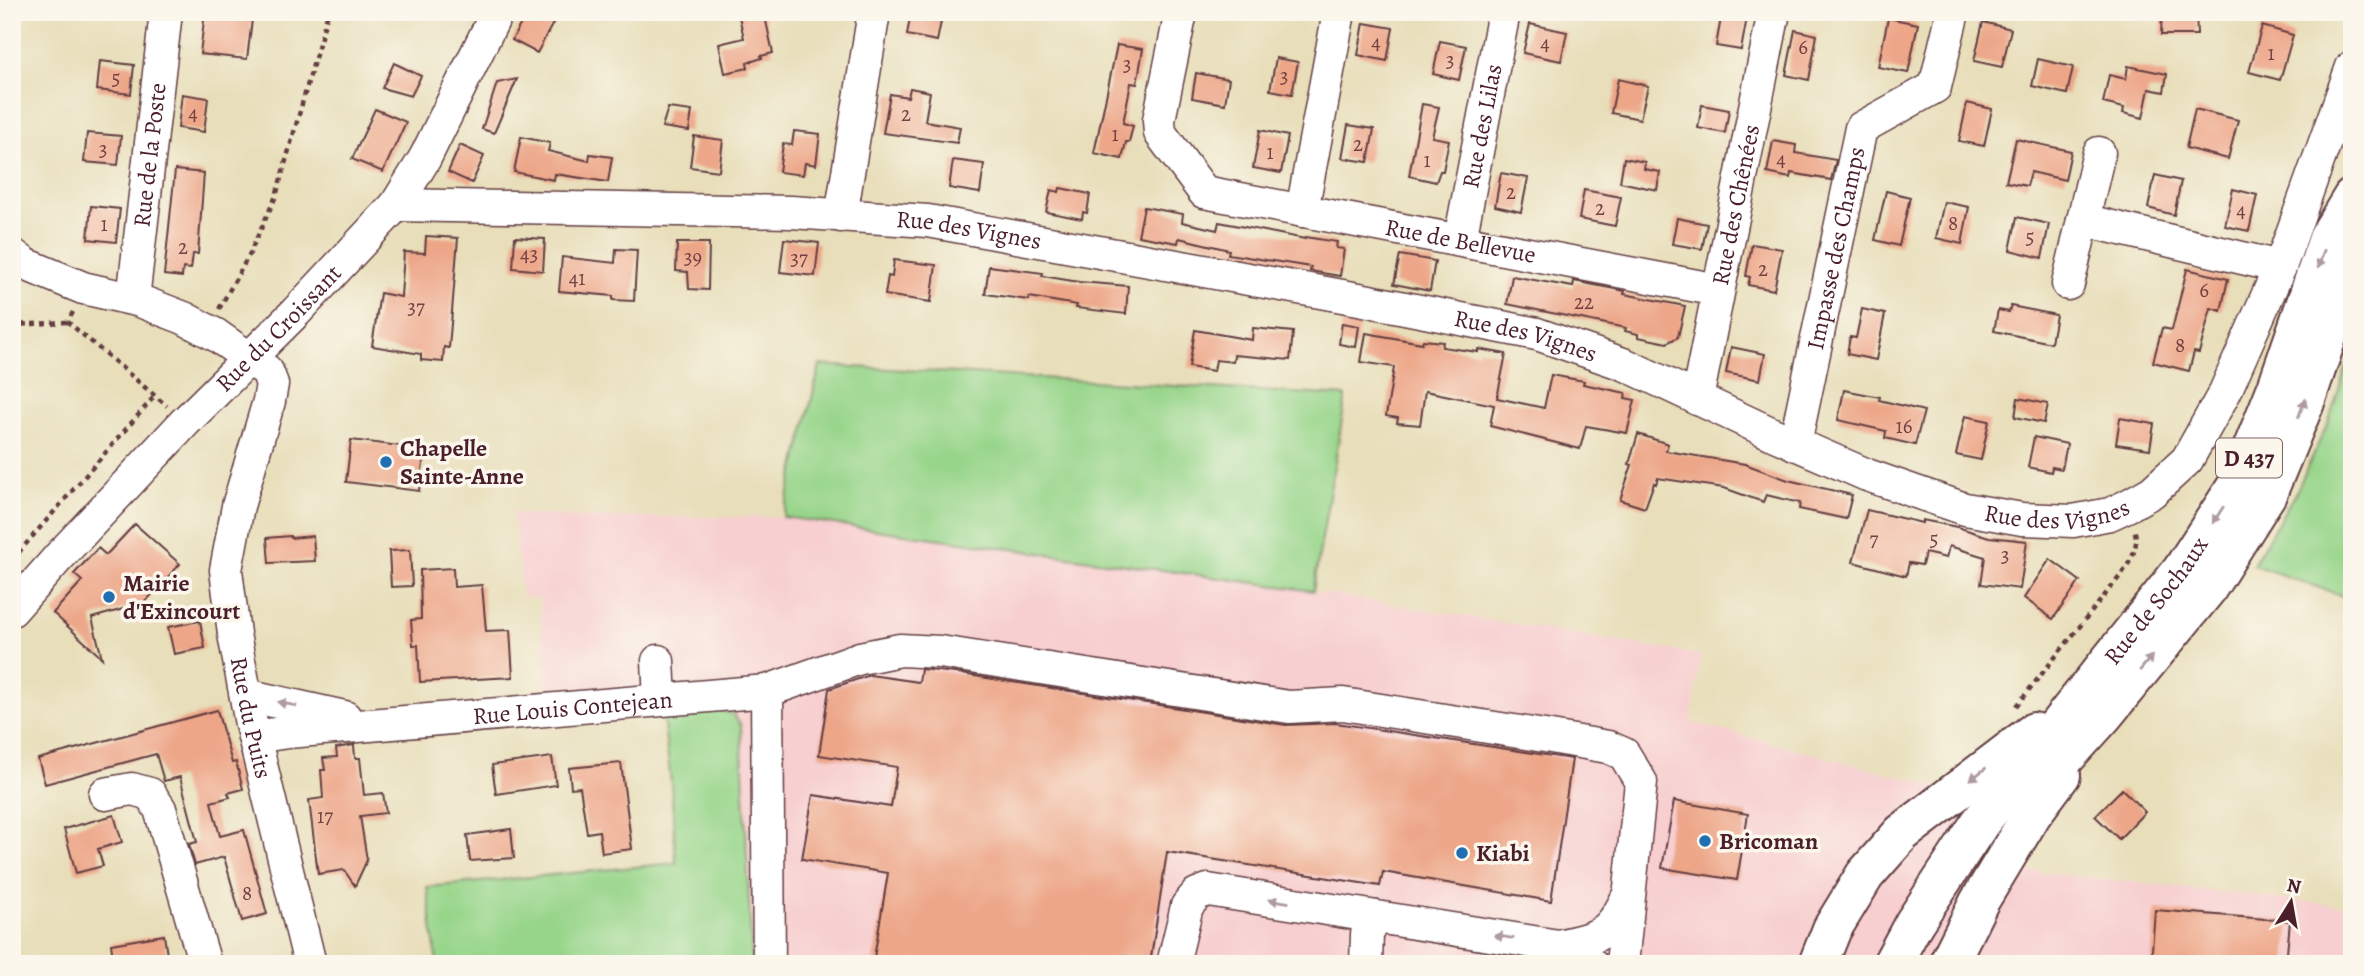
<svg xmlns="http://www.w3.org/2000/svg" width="2364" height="976" font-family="Alegreya,serif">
<rect width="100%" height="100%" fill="#fbf7ec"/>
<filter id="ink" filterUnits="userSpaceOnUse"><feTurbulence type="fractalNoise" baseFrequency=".0143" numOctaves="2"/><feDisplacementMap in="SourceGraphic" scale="14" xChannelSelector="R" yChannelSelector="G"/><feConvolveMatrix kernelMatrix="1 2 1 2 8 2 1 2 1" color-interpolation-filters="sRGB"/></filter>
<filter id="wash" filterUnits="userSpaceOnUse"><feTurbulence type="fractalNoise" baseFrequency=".00686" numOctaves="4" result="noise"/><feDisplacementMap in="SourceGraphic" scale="28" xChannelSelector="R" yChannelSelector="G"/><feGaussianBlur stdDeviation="1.57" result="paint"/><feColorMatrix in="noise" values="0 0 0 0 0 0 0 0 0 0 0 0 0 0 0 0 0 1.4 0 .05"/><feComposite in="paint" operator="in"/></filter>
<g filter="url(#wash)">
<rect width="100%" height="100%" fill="#e8deba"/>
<path fill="#f7cfd0" d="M513,513L580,517H783L1313,591L1701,655L1691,722L1933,785L2016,869L2352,907V964H752L740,724L720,710L549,724L539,598L522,597Z"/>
<path fill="#97d58a" stroke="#707a5a" stroke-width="2" d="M2352,350V599L2253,565L2298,488L2328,423Z
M820,365L1346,396L1313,591L783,517Z
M720,710L733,714L741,725L752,964H437L427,887L676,863L671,783L663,718L659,714Z"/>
<g id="blocks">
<path fill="#eda688" d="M205,12H253L247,59L200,54Z
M527,12H559L537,53L512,40Z
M738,12H764L773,53L761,56L762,58L747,63L748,68L725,73L719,44L744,38Z
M911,12H943L937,41L907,35Z
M1722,12H1748L1741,50L1716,46Z
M2162,12H2196L2197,35H2161Z
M1888,18L1918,24L1908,73L1878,67Z
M1983,22L2011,29L2002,67L1974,61Z
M1364,23L1393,28L1387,61L1358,55Z
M1530,24L1567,32L1561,61L1523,53Z
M2262,26L2293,35L2280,80L2249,72Z
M1795,30L1817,35L1809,80L1786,75Z
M1440,41L1466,46L1459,80L1433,74Z
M1117,45L1143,49L1137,84L1131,83L1123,123L1133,126L1129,142H1126L1122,159L1094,153Z
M1276,58L1298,62L1292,94L1270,90Z
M2038,59L2073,67L2067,94L2032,86Z
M100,61L134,65L131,94L97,90Z
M394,63L421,76L411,96L382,88Z
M2128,66L2167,74L2164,92L2149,89L2143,118L2123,113L2124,108L2103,103L2109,75L2126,79Z
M1196,73L1229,79L1225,104L1192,98Z
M517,79L494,133L482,129L497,83Z
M1618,79L1648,86L1640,119L1611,113Z
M910,88L930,92L925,121L960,127L957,143L883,133L890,94L908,97Z
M182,94L208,98L204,132L178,128Z
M1967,103L1992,109L1984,146L1959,141Z
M1422,104L1439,107L1432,137L1449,140L1443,171H1440L1436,182L1409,176Z
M1702,105L1729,110L1725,133L1698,128Z
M668,108L692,111L689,131L662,127Z
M375,109L406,122L383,172L352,159Z
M2195,109L2238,120L2228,159L2186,148Z
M1348,125L1374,129L1368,162L1342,158Z
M1260,130L1288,136L1281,173L1253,168Z
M794,131L820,134L816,165L805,163L803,175L779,172L783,144L792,145Z
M87,133L121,136L118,165L84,162Z
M694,136L723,140L719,171L690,167Z
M521,137L550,143L548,151L589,161L590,154L612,157L608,182L555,174L554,180L514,172Z
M2016,139L2071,151L2065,180L2031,172L2027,186L2006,182Z
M1773,141L1796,145L1795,153L1836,160L1831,180L1791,173L1790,178L1767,173Z
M460,145L484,156L472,183L448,172Z
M1624,158L1645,162L1644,169L1660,172L1657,190L1620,182Z
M953,160L984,164L980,193L949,188Z
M175,170L204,173L198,254H193L191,269L183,268L182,277L164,275Z
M1501,173L1528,178L1521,212L1495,206Z
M2155,175L2181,181L2174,215L2148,208Z
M1060,188L1090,194L1087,213L1083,212L1082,219L1046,212L1051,190L1059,192Z
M2233,189L2257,195L2249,231L2225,226Z
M1584,190L1621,197L1615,226L1579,219Z
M1886,191L1910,197L1899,246L1875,240Z
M1944,202L1969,207L1962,244L1936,238Z
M91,206L120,209L116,242L88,239Z
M1144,207L1183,214L1182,222L1217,230L1219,222L1305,239V237L1337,242L1336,248L1344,249L1340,276L1310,271L1311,267L1228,254L1229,250L1179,238L1178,243L1138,236Z
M2017,217L2049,224L2042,258L2010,250Z
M1677,218L1707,224L1702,249L1672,244Z
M426,236L458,238L449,348L444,347L443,362L421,360V354L372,346L380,293L401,297L404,252L425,253Z
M515,237L545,239L543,271L513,268Z
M784,239L819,243L815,276L780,272Z
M677,243H709L708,290L689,289L688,272L676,271Z
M1752,244L1782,249L1774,290L1748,285L1750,277L1746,276Z
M616,249L637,250L634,301L613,300V296L559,291L562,257L615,263Z
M1400,255L1435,261L1430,291L1394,284Z
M894,260L936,265L931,302L885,295L888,276L892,277Z
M989,266L1043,273L1042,276L1079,282L1128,286L1126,314L1076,308L1077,305L1029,297V300L985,294Z
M2187,269L2228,279L2221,311L2211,308L2199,353L2194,352L2189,371L2153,362L2162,328L2172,330Z
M1512,276L1573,287L1574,281L1625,291L1624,294L1685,306L1678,337L1667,343L1638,337V334L1625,331L1626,328L1507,304Z
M2011,306L2056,315L2051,343L1994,331L1998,310L2009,312Z
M1862,309L1885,314L1876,360L1847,354L1850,337L1856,338Z
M1342,323L1359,326L1356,347L1339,344Z
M1253,328L1293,332L1290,360L1234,355L1233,362L1216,360L1214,371L1189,367L1195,330L1252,340Z
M1366,333L1422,343L1423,340L1443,342L1442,347L1478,352V349L1506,354L1497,398L1544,408L1551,375L1584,381L1583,384L1626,393L1625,398L1635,400L1627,433L1586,426L1580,449L1490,426L1494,405L1425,391L1420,425L1397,423L1398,418L1386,416L1394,367L1361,362Z
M1731,347L1765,354L1760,380L1726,373Z
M1844,390L1880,397L1879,400L1924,411L1915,445L1885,438L1886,431L1838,420Z
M2018,398L2048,404L2044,423L2015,417Z
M1965,416L1989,421L1981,460L1956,455Z
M2120,418L2154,424L2150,449L2116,444Z
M1638,434L1668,444L1666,451L1745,464L1788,480L1852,495L1846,519L1799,509L1800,503L1766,495L1763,502L1724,488L1658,478L1656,484L1654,483L1645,508L1620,500L1632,465L1629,464Z
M2034,437L2067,444L2062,469L2052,467L2051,472L2028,467Z
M351,440L425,449L419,491L346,482Z
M1867,510L1922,523V520L1957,527L1989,537L2027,541L2020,589L1981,584L1985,557L1949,546L1946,558L1925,553L1922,565L1909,563L1906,576L1853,562Z
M135,524L180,564L144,603L92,618L102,658L53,613L82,581L74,574L98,548L106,555Z
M290,536L291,538L313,536L315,561L269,563L267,538Z
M410,550L412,586L391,587L389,551Z
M2050,559L2080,581L2053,619L2024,598Z
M453,568L454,587L482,585L486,631L510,630L513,677L420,682L418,645H413L411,620L421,619L420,570Z
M200,621L205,648L174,654L168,627Z
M921,669L955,673L1286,725L1336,723L1572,759L1551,901L1383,872L1380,886L1167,852L1150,964H873L888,873L802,859L813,795L891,807L897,767L819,755L829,689L870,675L919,682Z
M217,710L232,763L236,762L243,789L228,793L230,797L211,802L220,836L244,830L267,914L242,921L224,857L195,865L189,844L197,842L180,777L164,781L156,754L45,784L38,759Z
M354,745L355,758H360L364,795L383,793L386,813L360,816L367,860L355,886L344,870L318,874L309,800L323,798L321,770H325L323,758L337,757L336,748Z
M552,757L556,785L496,794L492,765Z
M621,763L632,849L602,853L599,831L587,833L580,787L571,788L569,768Z
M2122,789L2145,812L2119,839L2095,816Z
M1674,801L1748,814L1737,880L1662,868Z
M114,815L122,842L98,849L103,866L76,873L64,829Z
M511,829L514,858L470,861L467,835Z
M2155,910L2290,921L2286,964H2151Z
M164,935L168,962L114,964L111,944Z"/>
</g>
</g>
<g filter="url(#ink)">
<use href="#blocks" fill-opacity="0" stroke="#623c40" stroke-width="2"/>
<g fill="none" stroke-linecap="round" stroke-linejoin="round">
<defs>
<g id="minor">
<path id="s1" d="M1181,12L1159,120L1160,133L1204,192L1718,290"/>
<path id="s2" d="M396,205L791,212L928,221L1359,299L1537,334L1626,365L1775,435L1867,475L1965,509L2022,519L2073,521L2110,514L2127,506L2152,492L2187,460L2225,392L2280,267L2352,67"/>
<path d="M1302,211L1339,12"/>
<path d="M841,216L874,12"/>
<path d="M2083,220L2099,153"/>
<path id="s3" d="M1460,240L1504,12"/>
<path id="s4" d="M12,254L25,264L83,288L140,301L184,318L216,335L267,371L272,384L269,401L238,506L226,570L234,634L251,724L310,964"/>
<path d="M2068,284L2083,220L2280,267"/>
<path id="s5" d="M133,299L166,12"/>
<path id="s6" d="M1697,399L1774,12"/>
<path id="s7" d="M1795,444L1861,128L1935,87L1953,12"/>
<path id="s8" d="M12,610L58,558L185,422L296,312L396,205L425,158L497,12"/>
<path d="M658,661L660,699"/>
<path d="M767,691L769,964"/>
<path d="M246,695L345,717"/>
<path id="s9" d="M254,737L288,732L767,691L860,658L900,650L940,652L1289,707L1343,704L1551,737L1608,747L1624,754L1641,782L1622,964"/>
<path d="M105,794L132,789L150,794L160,809L205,964"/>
<path d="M1558,946C1598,937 1609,936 1627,898"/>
<path d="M1173,964L1187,906L1197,894L1208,890L1558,946L1591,964"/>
<path d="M1366,964L1367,934L1376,917"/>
</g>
<g id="major">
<path d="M2035,791L2103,716L2207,589L2267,494L2304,405L2352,264"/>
<path d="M1818,964L1832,929L1865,875L1902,833L2034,732"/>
<path id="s10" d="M1892,964L1914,923L1980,823L2182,570L2238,484L2277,387L2329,236L2352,198"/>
<path d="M1948,964L1979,902L2032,814L2061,775"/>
</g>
</defs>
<use href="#minor" stroke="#623c40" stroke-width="35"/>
<use href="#major" stroke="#623c40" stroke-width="42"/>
<path stroke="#623c40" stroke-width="4.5" stroke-dasharray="5 5" stroke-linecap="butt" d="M219,309L249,255L276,196L328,12
M73,312L68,322L167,406
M12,325L68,322
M12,560L153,398
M2016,706L2121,575C2131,561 2140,546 2134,529"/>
<use href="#minor" stroke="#fff" stroke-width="32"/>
<use href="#major" stroke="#fff" stroke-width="38"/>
</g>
<defs><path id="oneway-solid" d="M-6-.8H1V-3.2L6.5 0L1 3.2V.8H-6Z" transform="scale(1.75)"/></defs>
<g fill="#ae9aa0">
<use href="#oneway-solid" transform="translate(2321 259) rotate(109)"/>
<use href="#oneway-solid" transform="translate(2302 408) rotate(-69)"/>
<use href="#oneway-solid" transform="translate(2218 515) rotate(123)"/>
<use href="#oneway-solid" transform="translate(2146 663) rotate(-51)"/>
<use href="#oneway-solid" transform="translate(287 704) rotate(-168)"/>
<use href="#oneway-solid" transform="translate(1978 774) rotate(143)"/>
<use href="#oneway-solid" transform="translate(1279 901) rotate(-171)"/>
<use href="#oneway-solid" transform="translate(1504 937) rotate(-171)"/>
</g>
</g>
<g fill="#1f6fb2" stroke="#fbf7ec" stroke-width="2.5">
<circle cx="386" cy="462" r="7"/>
<circle cx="109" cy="597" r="7"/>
<circle cx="1705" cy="841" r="7"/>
<circle cx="1462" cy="853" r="7"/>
</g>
<g text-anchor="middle" stroke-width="7" stroke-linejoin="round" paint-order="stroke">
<g font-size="21" fill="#734142">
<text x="1376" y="49">4</text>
<text x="1545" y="50">4</text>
<text x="1803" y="54">6</text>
<text x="2271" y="60">1</text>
<text x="1450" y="67">3</text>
<text x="1127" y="71">3</text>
<text x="1284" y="83">3</text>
<text x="116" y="85">5</text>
<text x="193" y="120">4</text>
<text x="906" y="121">2</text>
<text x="1115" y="141">1</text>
<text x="1358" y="151">2</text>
<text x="103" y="156">3</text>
<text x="1270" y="159">1</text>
<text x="1781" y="166">4</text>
<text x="1427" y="167">1</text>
<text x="1511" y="199">2</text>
<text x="1600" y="215">2</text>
<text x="2241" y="217">4</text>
<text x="1953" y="230">8</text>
<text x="104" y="231">1</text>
<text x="2030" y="244">5</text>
<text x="183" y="254">2</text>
<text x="529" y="261">43</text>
<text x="693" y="264">39</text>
<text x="799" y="265">37</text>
<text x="1763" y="276">2</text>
<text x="577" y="285">41</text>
<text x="2204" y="297">6</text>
<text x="1584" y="309">22</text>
<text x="416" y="314">37</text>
<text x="2180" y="352">8</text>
<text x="1904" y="433">16</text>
<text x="1874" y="546">7</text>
<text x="1934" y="546">5</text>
<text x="2005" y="562">3</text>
<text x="325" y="823">17</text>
<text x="247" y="900">8</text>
</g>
<rect fill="#fbf7ec" stroke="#7f6065" stroke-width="2" x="2216" y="438.5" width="66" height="39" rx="5"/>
<g font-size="23" font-weight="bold" fill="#4a1f2b">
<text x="2249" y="466">D 437</text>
</g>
<g font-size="24" fill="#4a1f2b" stroke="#fbf7ec">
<text dy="8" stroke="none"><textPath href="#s3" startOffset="116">Rue des Lilas</textPath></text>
<text dy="8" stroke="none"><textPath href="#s5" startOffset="145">Rue de la Poste</textPath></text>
<text dy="8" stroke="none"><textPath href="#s6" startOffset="198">Rue des Chênées</textPath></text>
<text dy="8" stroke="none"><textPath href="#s2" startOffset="574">Rue des Vignes</textPath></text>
<text dy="8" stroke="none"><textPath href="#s1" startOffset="458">Rue de Bellevue</textPath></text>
<text dy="8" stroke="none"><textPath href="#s7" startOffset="200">Impasse des Champs</textPath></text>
<text dy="8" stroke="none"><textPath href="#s8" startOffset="388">Rue du Croissant</textPath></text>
<text dy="8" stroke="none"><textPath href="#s2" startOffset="1141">Rue des Vignes</textPath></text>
<text dy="8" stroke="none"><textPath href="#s2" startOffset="1708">Rue des Vignes</textPath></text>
<text dy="8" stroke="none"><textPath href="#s10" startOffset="450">Rue de Sochaux</textPath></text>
<text dy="8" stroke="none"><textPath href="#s9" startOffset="320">Rue Louis Contejean</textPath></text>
<text dy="8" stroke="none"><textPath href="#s4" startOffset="639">Rue du Puits</textPath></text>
</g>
<g font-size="24" font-weight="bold" fill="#4a1f2b" stroke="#fbf7ec" text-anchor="start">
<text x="400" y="456">Chapelle<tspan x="400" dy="28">Sainte-Anne</tspan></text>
<text x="123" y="591">Mairie<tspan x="123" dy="28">d'Exincourt</tspan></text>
<text x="1719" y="849">Bricoman</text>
<text x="1476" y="861">Kiabi</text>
</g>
</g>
<rect width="2364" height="976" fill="none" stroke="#fbf7ec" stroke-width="42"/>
<g transform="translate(2291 902) rotate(11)" stroke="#fbf7ec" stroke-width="5" paint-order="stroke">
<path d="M0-5L12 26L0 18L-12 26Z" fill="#4a1f2b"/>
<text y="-10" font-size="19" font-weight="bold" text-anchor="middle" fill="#4a1f2b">N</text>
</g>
</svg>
